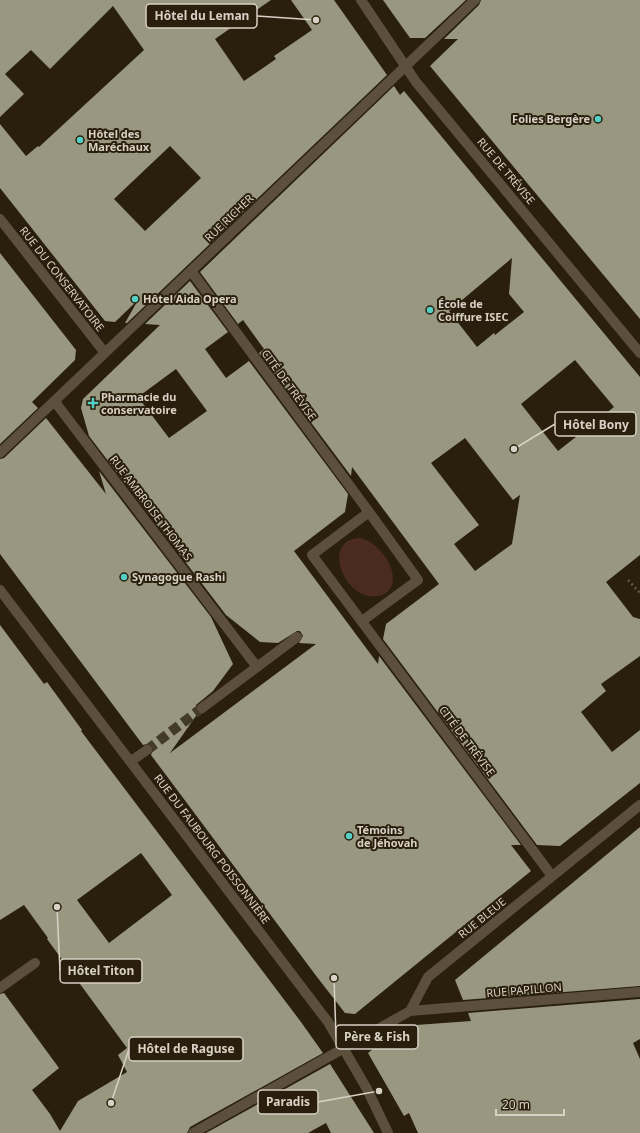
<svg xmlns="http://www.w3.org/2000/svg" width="640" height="1133" font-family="'Noto Sans',sans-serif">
<rect width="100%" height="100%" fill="#291f0c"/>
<path fill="#4b2b20" d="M360,538C386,543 409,590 378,596C344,602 320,539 360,538Z"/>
<path fill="#99977f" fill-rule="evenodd" d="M0,0H271L215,39L244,81L276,59L274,56L312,30L291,0H334L387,75L127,323H125L138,300L115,322L105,321L0,188V124L26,156L38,146L39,147L144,50L113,6L50,69L31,50L5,74L24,94L0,117ZM170,146L201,178L145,231L114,199Z
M383,0H466L425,38H410Z
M481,0H640V319L430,66L458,39H444L479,5Z
M394,86L400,95L404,91L640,377V555L606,582L633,617L640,619V656L601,684L606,691L581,712L612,752L640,730V783L560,846L537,845L383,639L386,624L439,584L352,467L351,476L259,353L264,349L243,320L238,324L200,272ZM512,258L509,294L524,312L495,335L494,333L477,347L449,311ZM575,360L614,407L558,451L521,404ZM465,438L513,500L520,495L512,544L475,571L454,544L479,525L431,463Z
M0,253L76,350L75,360L32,402L38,408L0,444Z
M190,281L228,332L205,349L226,378L249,361L348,494L345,512L294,551L378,664L379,656L521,845H511L531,871L355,1014L345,1013L317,977L151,755L153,750L152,746L147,744L143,745L0,554V459L4,458L46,418L106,494L99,471L211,617L233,664L213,691L196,705V709L198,713L170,753L316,644L299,643L303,636L300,631H297L278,643L260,642L226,615L89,436L81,408L83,399L160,325L145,324ZM176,369L207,411L169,438L138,397Z
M0,625L44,684L47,682L82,730L81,731L301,1022L323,1053L190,1127L187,1133H0V994L4,993L59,1068L32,1090L50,1114L60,1131L78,1101L127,1072L118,1055L127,1048L47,939L48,938L24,905L0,920ZM141,853L172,895L109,943L77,900Z
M640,827V986L463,1000L455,980Z
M640,999V1039L633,1043L640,1059V1133H418L409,1113L404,1116L368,1053L380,1043L416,1025L471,1021L468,1013Z
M330,1064L374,1133H331L326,1123L308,1133H206Z"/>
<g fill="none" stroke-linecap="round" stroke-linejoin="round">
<path stroke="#433a28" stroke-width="10" stroke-dasharray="10 5" stroke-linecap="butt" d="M147,750L202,708"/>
<path stroke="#615847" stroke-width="2.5" stroke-dasharray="2 3" stroke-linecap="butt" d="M628,580L640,593"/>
<path stroke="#5c503c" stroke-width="10" d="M0,988L35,963"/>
<path stroke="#5c503c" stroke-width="10" d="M131,761L147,750"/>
<path stroke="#5c503c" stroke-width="10" d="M361,0L416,82L640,353
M0,219L105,353
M191,271L369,512L312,555L552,876
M55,402L257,667
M0,453L475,0
M362,621L418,580L369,512
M202,708L297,637
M410,1011L640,992
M193,1133L410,1011L428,977L640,805"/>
<path stroke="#5c503c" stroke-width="10" d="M0,590L328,1022L367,1089L388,1133"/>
</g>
<g fill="#55cec5" stroke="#291f0c" stroke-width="1.5">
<circle cx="598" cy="119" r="4"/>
<circle cx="80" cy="140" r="4"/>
<circle cx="135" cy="299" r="4"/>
<circle cx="430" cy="310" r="4"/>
<path d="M91 397h4v4h4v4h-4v4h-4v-4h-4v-4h4z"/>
<circle cx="124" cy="577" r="4"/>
<circle cx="349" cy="836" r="4"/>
</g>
<g text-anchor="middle" stroke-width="4" stroke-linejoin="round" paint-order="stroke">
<g font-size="11" font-weight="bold" fill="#d8d1c5" stroke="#291f0c" text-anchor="start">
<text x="590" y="123" text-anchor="end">Folies Bergère</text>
<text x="88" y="138">Hôtel des<tspan x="88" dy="13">Maréchaux</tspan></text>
<text x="143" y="303">Hôtel Aida Opera</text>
<text x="438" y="308">École de<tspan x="438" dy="13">Coiffure ISEC</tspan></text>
<text x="101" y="401">Pharmacie du<tspan x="101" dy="13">conservatoire</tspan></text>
<text x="132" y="581">Synagogue Rashi</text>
<text x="357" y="834">Témoins<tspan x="357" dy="13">de Jéhovah</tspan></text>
</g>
<g font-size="11" fill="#d8d1c5" stroke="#291f0c">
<text transform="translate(506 171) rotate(50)" y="4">RUE DE TRÉVISE</text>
<text transform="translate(229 218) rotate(-44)" y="4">RUE RICHER</text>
<text transform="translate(62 279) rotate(52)" y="4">RUE DU CONSERVATOIRE</text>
<text transform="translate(289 385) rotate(54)" y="4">CITÉ DE TRÉVISE</text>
<text transform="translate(151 508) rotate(53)" y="4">RUE AMBROISE THOMAS</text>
<text transform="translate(467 741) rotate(53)" y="4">CITÉ DE TRÉVISE</text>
<text transform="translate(212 849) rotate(53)" y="4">RUE DU FAUBOURG POISSONNIÈRE</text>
<text transform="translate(482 918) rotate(-39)" y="4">RUE BLEUE</text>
<text transform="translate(524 990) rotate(-5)" y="4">RUE PAPILLON</text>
</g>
</g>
<path fill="none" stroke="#d8d1c5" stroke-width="1.5" d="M316 20L257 16M514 449L555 424M57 907L60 971M334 978L336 1037M111 1103L129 1049M379 1091L318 1102"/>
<g fill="#d8d1c5" stroke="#291f0c" stroke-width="1.5">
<circle cx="316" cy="20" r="4"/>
<circle cx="514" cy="449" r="4"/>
<circle cx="57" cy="907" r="4"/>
<circle cx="334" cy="978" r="4"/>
<circle cx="111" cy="1103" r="4"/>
<circle cx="379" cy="1091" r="4"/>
</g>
<g fill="#291f0c" stroke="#d8d1c5" stroke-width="1.5">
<rect x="146" y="4" width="111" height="24" rx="4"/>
<rect x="555" y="412" width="81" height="24" rx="4"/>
<rect x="60" y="959" width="82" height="24" rx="4"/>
<rect x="336" y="1025" width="82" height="24" rx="4"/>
<rect x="129" y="1037" width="114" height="24" rx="4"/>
<rect x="258" y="1090" width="60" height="24" rx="4"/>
</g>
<g font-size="12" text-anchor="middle" font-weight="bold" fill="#d8d1c5">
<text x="202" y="20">Hôtel du Leman</text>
<text x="596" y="429">Hôtel Bony</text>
<text x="101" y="975">Hôtel Titon</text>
<text x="377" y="1041">Père &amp; Fish</text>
<text x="186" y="1053">Hôtel de Raguse</text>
<text x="288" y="1106">Paradis</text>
</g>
<path d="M496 1109v6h68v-6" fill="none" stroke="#d8d1c5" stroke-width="2"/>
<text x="502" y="1109" font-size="12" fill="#d8d1c5" stroke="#291f0c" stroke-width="3" paint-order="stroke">20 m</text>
</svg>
